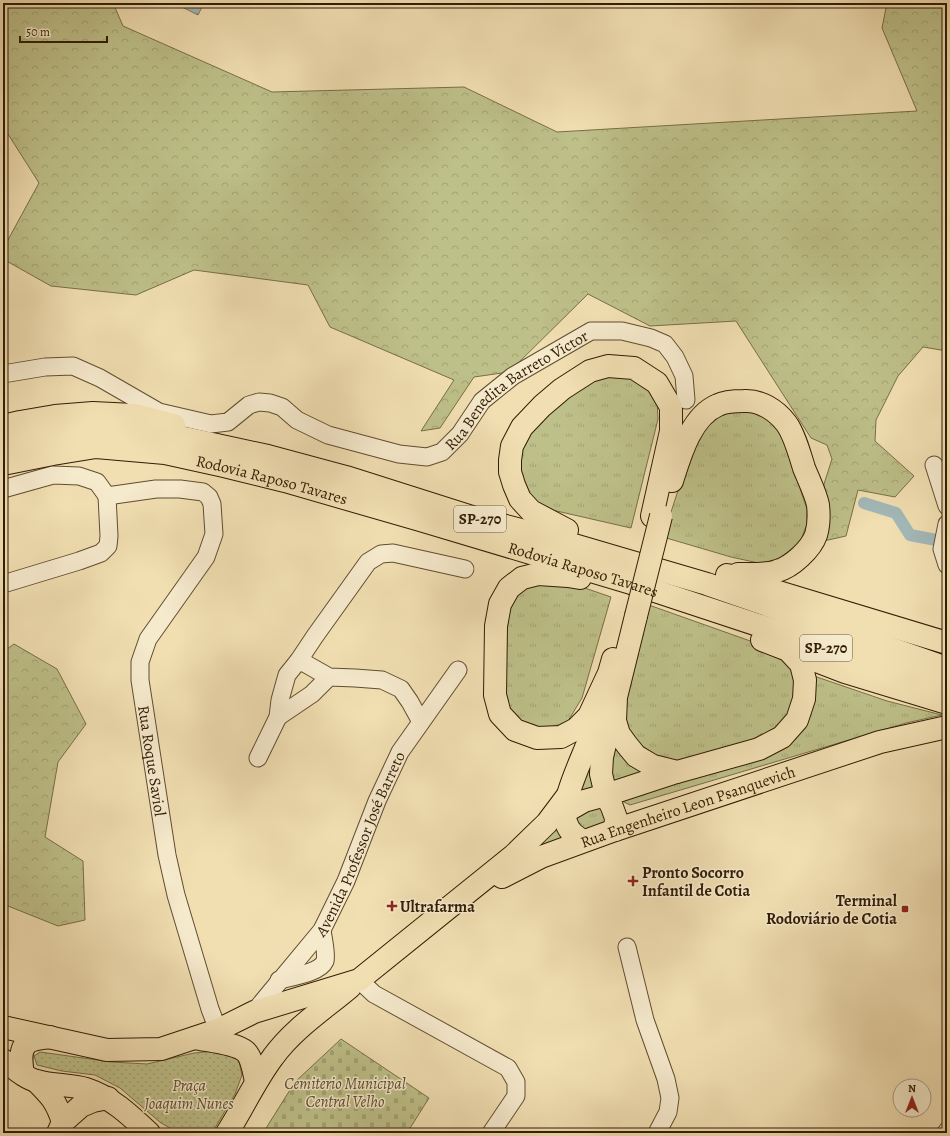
<svg xmlns="http://www.w3.org/2000/svg" width="950" height="1136" font-family="Alegreya,serif">
<defs>
<pattern id="grass-tufts" width="24" height="20" patternUnits="userSpaceOnUse"><rect width="24" height="20" fill="#bec089"/><path d="M3 7l-1-3M5 7V3M7 7l1-3M15 17l-1-3M17 17v-4M19 17l1-3" fill="none" stroke="#a4a475"/></pattern>
<pattern id="forest-crowns" width="20" height="18" patternUnits="userSpaceOnUse"><rect width="20" height="18" fill="#bec089"/><path d="M2 6a3 3 0 1 1 6 0M12 15a3 3 0 1 1 6 0" fill="none" stroke="#a4a475"/></pattern>
<pattern id="cemetery-stones" width="16" height="16" patternUnits="userSpaceOnUse"><rect width="16" height="16" fill="#bec089"/><path d="M2 7V4a2 2 0 0 1 4 0v3zM10 15v-3a2 2 0 0 1 4 0v3z" fill="#a4a475"/></pattern>
<pattern id="park-dots" width="8" height="8" patternUnits="userSpaceOnUse"><rect width="8" height="8" fill="#bec089"/><path d="M2 2h.1M6 6h.1" fill="none" stroke="#a4a475" stroke-width="1.8" stroke-linecap="round"/></pattern>
<pattern id="water-waves" width="16" height="10" patternUnits="userSpaceOnUse"><rect width="16" height="10" fill="#a2b9b9"/><path d="M0 5q4-4 8 0t8 0" fill="none" stroke="#8c9e9d"/></pattern>
</defs>
<rect width="100%" height="100%" fill="#f1dfb2"/>
<filter id="stains"><feTurbulence type="fractalNoise" baseFrequency=".005" numOctaves="4"/><feColorMatrix values="0 0 0 0 .2 0 0 0 0 .09 0 0 0 0 .02 0 0 0 .5 -.17"/></filter>
<radialGradient id="worn" r=".72"><stop offset=".6" stop-color="#630" stop-opacity="0"/><stop offset="1" stop-color="#630" stop-opacity=".3"/></radialGradient>
<path fill="url(#grass-tufts)" stroke="#786e46" d="M626,372L648,387L657,400L658,419L631,528L539,507L518,476L522,434L586,379Z
M724,405L770,415L781,434L807,509V524L800,542L780,558L763,564L731,557L663,537L700,422Z
M525,584H573L611,597L582,698L568,721L546,730L516,720L500,692L504,607Z
M646,604L787,654L796,671L793,712L775,730L757,739L677,762L656,755L638,743L621,716Z
M811,675L887,701L942,715L906,723L630,805L616,798L772,752Z
M609,677L600,788L573,796Z
M613,724L657,773L611,787Z
M595,805L607,810L610,825L582,831L576,826V816Z
M562,823L565,839L532,852Z"/>
<path fill="url(#forest-crowns)" stroke="#786e46" d="M3,3H113L123,26L272,92L464,87L557,132L917,111L882,28L887,3H947V351L923,347L898,376L876,420L875,441L914,476L895,497L858,490L846,536L819,542L823,514L824,484L832,459L827,445L811,438L736,321L650,326L588,294L509,372L474,377L440,428L421,431L454,380L330,327L308,285L194,270L136,295L51,286L3,259V249L39,183L8,134L3,133Z
M14,644L57,669L86,724L58,762L45,837L83,861L85,920L58,926L3,904V652Z"/>
<path fill="url(#cemetery-stones)" stroke="#786e46" d="M341,1039L429,1098L407,1133H263L295,1082Z"/>
<path fill="url(#park-dots)" stroke="#786e46" d="M225,1050L238,1057L242,1075L235,1094L212,1133H179L161,1123L120,1088L95,1075L62,1071L37,1065L34,1056L40,1052L112,1062L147,1064L194,1053Z"/>
<path fill="url(#water-waves)" stroke="#757a71" d="M174,3H194L202,7L198,15Z"/>
<g fill="none" stroke-linecap="round" stroke-linejoin="round">
<path stroke="#a2b9b9" stroke-width="12" d="M864,503L896,513L910,535L947,542"/>
<defs>
<g id="minor">
<path id="s1" d="M3,374L45,367L73,366L100,378L159,412L211,424L228,422L249,405L259,402L270,403L282,407L297,420L328,435L399,454L427,457L442,452L460,434L482,401L513,376L591,331H622L651,338L665,344L675,357L684,376L686,400"/>
<path d="M934,465L947,506"/>
<path d="M3,489L53,475L79,476L97,482L107,496"/>
<path id="s2" d="M107,496L156,489H180L203,492L209,497L212,504L214,534L206,557L148,639L140,662V680L167,855L176,895L210,1009L218,1030"/>
<path d="M947,524L942,549L947,565"/>
<path d="M3,584L79,561L101,553L108,546L109,536L107,496"/>
<path d="M299,660L315,636L368,562L381,554L393,553L465,569"/>
<path d="M278,717L312,694L329,677"/>
<path d="M258,758L278,717L280,700L287,675L299,660L329,677L355,678L382,680L401,689L410,702L421,722"/>
<path d="M627,947L645,1020L666,1079L670,1098L668,1112L657,1133"/>
<path d="M279,980C291,977 320,973 325,961C327,954 323,938 322,930"/>
<path d="M359,980L374,994L508,1068L516,1082V1096L491,1133"/>
<path id="s3" d="M254,1012L322,930L346,881L377,801L400,752L458,670"/>
<path d="M946,1133L947,1131"/>
</g>
<g id="major">
<path d="M613,710L602,757L601,774L606,795L612,807L616,818L615,830"/>
<path d="M556,817L584,801L606,795"/>
<path d="M583,841C575,836 569,832 566,822C560,801 583,758 590,737C594,724 598,711 602,699"/>
<path id="s4" d="M502,877L541,857L615,830L880,742L947,727"/>
<path d="M3,1027L107,1050L161,1049L218,1030L254,1012L359,980L514,855L547,823L568,795"/>
<path d="M195,1038C208,1041 236,1043 246,1052C252,1058 254,1073 256,1081"/>
<path d="M3,1060C13,1067 26,1079 37,1081C53,1086 70,1084 86,1089C111,1097 130,1115 149,1133"/>
<path d="M23,1074C21,1062 18,1044 33,1040C39,1038 45,1038 50,1037"/>
<path d="M36,1081C51,1096 56,1101 63,1122"/>
<path d="M58,1133L63,1122L81,1106L93,1101L108,1098"/>
<path d="M227,1133C243,1108 255,1081 273,1057C293,1029 324,1009 350,987"/>
</g>
<g id="highway">
<path d="M3,426L20,422L55,416L93,413L134,415L174,425"/>
<path d="M3,447L39,439L84,433L124,432L180,437L268,456L346,477L475,518L540,535L707,584L947,668"/>
<path id="s5" d="M3,464L53,454L96,447L165,453L224,466L285,481L420,520L631,583L906,674L947,687"/>
<path d="M672,481C680,456 691,416 718,405C726,401 736,401 744,401C760,400 776,410 786,423C794,433 800,455 804,468C808,478 816,494 818,505C819,514 819,525 816,535C811,549 792,567 777,571C766,575 750,574 738,574"/>
<path d="M567,530L531,511L520,499L514,485L510,472V460L512,446L522,427L542,406L562,389L590,371L608,366L634,368L657,383L671,407V431L652,516"/>
<path d="M727,575L775,591L947,643"/>
<path d="M580,578L568,576L538,574L522,578L509,588L500,604L496,626L495,695L500,714L515,730L537,738L561,737L576,729L589,716L609,673L613,659"/>
<path d="M636,616L616,697L615,721L619,734L627,745L636,756L653,766L677,772L759,749L782,737L797,720L804,699L805,680L801,664L788,650L762,640"/>
<path d="M788,650L845,672L947,703"/>
<path d="M606,795L676,772"/>
</g>
</defs>
<use href="#minor" stroke="#614d30" stroke-width="19"/>
<use href="#major" stroke="#311c04" stroke-width="24"/>
<use href="#highway" stroke="#311c04" stroke-width="24"/>
<use href="#minor" stroke="#f6eacd" stroke-width="17"/>
<use href="#major" stroke="#f1dfb2" stroke-width="22"/>
<use href="#highway" stroke="#f1dfb2" stroke-width="22"/>
<defs>
<path id="highway-bridge" d="M636,616L661,516"/>
</defs>
<use href="#highway-bridge" stroke="#311c04" stroke-width="24" stroke-linecap="butt"/>
<use href="#highway-bridge" stroke="#f1dfb2" stroke-width="22"/>
</g>
<g fill="#8f2418" stroke="#f6eacd" stroke-width="1.5">
<path d="M631 875h4v4h4v4h-4v4h-4v-4h-4v-4h4z"/>
<path d="M390 900h4v4h4v4h-4v4h-4v-4h-4v-4h4z"/>
<rect x="901" y="905" width="8" height="8" rx="2"/>
</g>
<g text-anchor="middle" stroke-width="3" stroke-linejoin="round" paint-order="stroke">
<g fill="#f6eacd" stroke="#6c5a40" stroke-width="1">
<rect x="454" y="506" width="52" height="26" rx="3"/>
<rect x="800" y="635" width="52" height="26" rx="3"/>
</g>
<g font-size="15" font-weight="bold" fill="#311c04">
<text x="480" y="524">SP-270</text>
<text x="826" y="653">SP-270</text>
</g>
<g font-size="16" fill="#311c04" stroke="#f6eacd">
<text dy="6" stroke="none"><textPath href="#s1" startOffset="570">Rua Benedita Barreto Victor</textPath></text>
<text dy="6" stroke="none"><textPath href="#s5" startOffset="274">Rodovia Raposo Tavares</textPath></text>
<text dy="6" stroke="none"><textPath href="#s5" startOffset="598">Rodovia Raposo Tavares</textPath></text>
<text dy="6" stroke="none"><textPath href="#s2" startOffset="391">Rua Roque Saviol</textPath></text>
<text dy="6" stroke="none"><textPath href="#s4" startOffset="199">Rua Engenheiro Leon Psanquevich</textPath></text>
<text dy="6" stroke="none"><textPath href="#s3" startOffset="201">Avenida Professor José Barreto</textPath></text>
</g>
<g font-size="16" font-weight="bold" fill="#311c04" stroke="#f6eacd" text-anchor="start">
<text x="642" y="878">Pronto Socorro<tspan x="642" dy="18">Infantil de Cotia</tspan></text>
<text x="897" y="906" text-anchor="end">Terminal<tspan x="897" dy="18">Rodoviário de Cotia</tspan></text>
<text x="400" y="912">Ultrafarma</text>
</g>
<g font-size="16" font-style="italic" fill="#5b4d2c" stroke="#f6eacd">
<text x="345" y="1089">Cemiterio Municipal<tspan x="345" dy="18">Central Velho</tspan></text>
<text x="189" y="1091">Praça<tspan x="189" dy="18">Joaquim Nunes</tspan></text>
</g>
</g>
<rect width="950" height="1136" fill="none" stroke="#f1dfb2" stroke-width="16"/>
<rect x="4" y="4" width="942" height="1128" fill="none" stroke="#311c04" stroke-width="2"/>
<rect x="8" y="8" width="934" height="1120" fill="none" stroke="#311c04"/>
<g transform="translate(912 1098)"><circle r="19" fill="#f6eacd" stroke="#a7987d"/>
<path d="M0-3L7 15L0 10L-7 15Z" fill="#8f2418"/>
<text y="-6" font-size="11" font-weight="bold" text-anchor="middle" fill="#311c04">N</text>
</g>
<path d="M20 36v6h87v-6" fill="none" stroke="#311c04" stroke-width="2"/>
<text x="26" y="36" font-size="12" fill="#311c04" stroke="#f6eacd" stroke-width="3" paint-order="stroke">50 m</text>
<rect width="100%" height="100%" filter="url(#stains)"/>
<rect width="100%" height="100%" fill="url(#worn)"/>
</svg>
